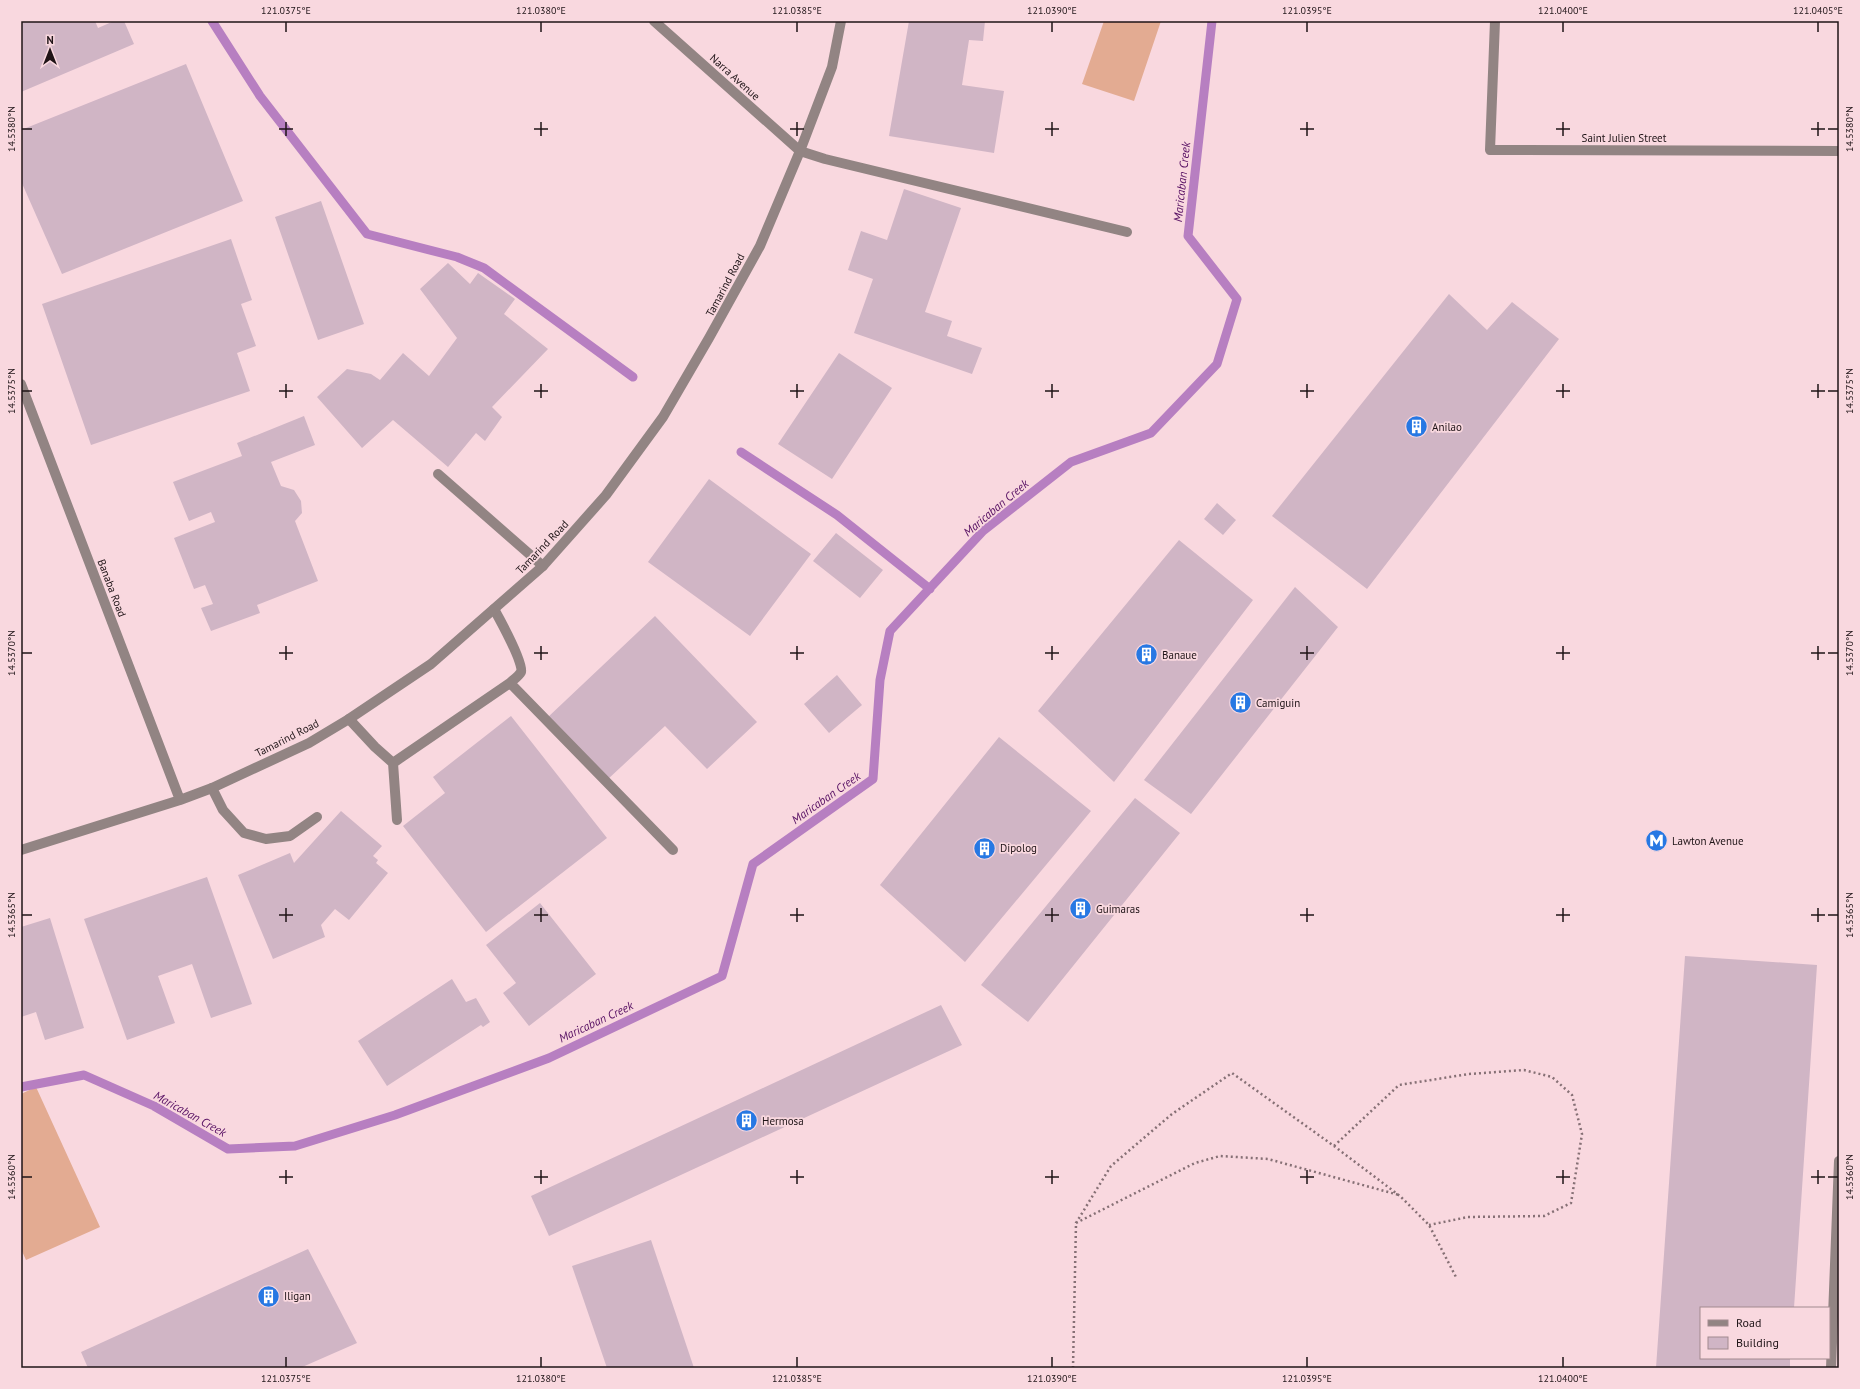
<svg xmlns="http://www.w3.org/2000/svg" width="1860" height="1389" font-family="'PT Sans',sans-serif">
<rect width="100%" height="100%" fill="#f9d8df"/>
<path fill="#e3ab92" d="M1104,21H1161L1134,101L1082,84Z
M36,1087L100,1227L26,1260L21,1249V1094Z"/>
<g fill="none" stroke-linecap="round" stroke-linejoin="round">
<path stroke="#b77fc1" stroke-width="9" d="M212,21L260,96L367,234L457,257L484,268L633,377
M741,452L837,515L930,589
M21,1087L84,1075L154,1106L228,1149L295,1146L395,1115L549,1058L722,976L753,864L873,779L880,680L890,631L983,531L1071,462L1151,433L1217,364L1237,299L1188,236L1212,21"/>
</g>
<path fill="#d0b5c5" d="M21,21H95L98,28L114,21H124L134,44L21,92Z
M909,21H985L983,41L969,40L962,85L1004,91L994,153L889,136Z
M186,64L243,201L62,274L21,181V130Z
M904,189L961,208L925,312L952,321L947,336L982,348L972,374L854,333L873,279L848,270L861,231L887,240Z
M321,201L364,324L318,340L275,217Z
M231,239L252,300L241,304L256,346L237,353L250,391L91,445L42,304Z
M448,263L470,284L478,273L515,299L504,314L548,349L492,407L502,417L485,441L476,433L448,467L393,420L362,448L317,397L347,369L371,374L380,380L403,353L429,376L457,338L420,289Z
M1449,294L1487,330L1512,302L1559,339L1367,589L1272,516Z
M839,353L892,388L832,479L778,444Z
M304,416L315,445L271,462L281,486L294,490L301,501L302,513L295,521L318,581L257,605L260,613L211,631L201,608L213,604L205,585L194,589L174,538L215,522L211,512L189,521L173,482L242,456L237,443Z
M709,479L811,554L750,636L648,562Z
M1217,503L1236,520L1223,535L1204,519Z
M836,533L883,570L860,598L813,561Z
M1179,540L1253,600L1114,782L1038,711Z
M1295,587L1338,627L1191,814L1144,780Z
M655,616L757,722L707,769L665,726L607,780L547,718Z
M837,675L862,705L829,733L804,704Z
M511,716L607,838L486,932L403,826L445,793L433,777Z
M999,737L1091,811L965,962L880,885Z
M1135,798L1180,833L1028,1022L981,985Z
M341,811L382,846L373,856L378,860L376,863L388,873L349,920L335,909L321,925L325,937L273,959L238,875L290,853L294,863Z
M207,877L252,1004L211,1018L192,964L158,976L175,1023L127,1040L84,919Z
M540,903L596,974L529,1026L503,993L516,983L486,945Z
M50,918L84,1028L45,1040L36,1012L21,1017V927Z
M1685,956L1817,965L1794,1308H1701V1358H1790V1368H1656Z
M452,979L466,1002L476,998L490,1022L483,1027L481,1025L387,1086L358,1041Z
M941,1005L962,1045L549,1236L531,1196Z
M651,1240L694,1368H607L572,1266Z
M308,1249L357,1343L300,1368H88L81,1352Z"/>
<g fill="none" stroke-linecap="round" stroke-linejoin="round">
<path stroke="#867075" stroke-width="2.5" stroke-dasharray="2 3" stroke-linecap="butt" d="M1334,1146L1399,1085L1469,1074L1524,1070L1552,1077L1572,1095L1582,1134L1571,1203L1544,1216L1468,1217L1429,1225
M1076,1223L1195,1163L1220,1156L1268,1159L1399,1195
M1073,1368L1076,1223L1111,1166L1172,1114L1232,1073L1334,1146L1400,1196L1429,1225L1457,1279"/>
<path stroke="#928483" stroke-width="10" d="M800,151L825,159L1127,232
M438,474L543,566
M510,683L673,850
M349,719L375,747L393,763L510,683C513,680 519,676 521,672C525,665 499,618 494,609
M393,763L397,820
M212,788L223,810L244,833L266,839L290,836L317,817
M1831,1368L1839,1161"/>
<path stroke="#928483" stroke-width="10" d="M654,21L800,151
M1495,21L1490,150L1839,151
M21,384L180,800
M21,850L180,800L212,788L309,743L349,719L431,664L543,566L606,495L663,417L709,338L760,246L800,151L832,67L841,21"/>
</g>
<path fill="none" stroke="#1f1417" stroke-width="1.5" d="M286,22V32M541,22V32M797,22V32M1052,22V32M1307,22V32M1563,22V32M1818,22V32M286,122V136M541,122V136M797,122V136M1052,122V136M1307,122V136M1563,122V136M1818,122V136M22,129H32M279,129H293M534,129H548M790,129H804M1045,129H1059M1300,129H1314M1556,129H1570M1811,129H1825M1828,129H1838M286,384V398M541,384V398M797,384V398M1052,384V398M1307,384V398M1563,384V398M1818,384V398M22,391H32M279,391H293M534,391H548M790,391H804M1045,391H1059M1300,391H1314M1556,391H1570M1811,391H1825M1828,391H1838M286,646V660M541,646V660M797,646V660M1052,646V660M1307,646V660M1563,646V660M1818,646V660M22,653H32M279,653H293M534,653H548M790,653H804M1045,653H1059M1300,653H1314M1556,653H1570M1811,653H1825M1828,653H1838M286,908V922M541,908V922M797,908V922M1052,908V922M1307,908V922M1563,908V922M1818,908V922M22,915H32M279,915H293M534,915H548M790,915H804M1045,915H1059M1300,915H1314M1556,915H1570M1811,915H1825M1828,915H1838M286,1170V1184M541,1170V1184M797,1170V1184M1052,1170V1184M1307,1170V1184M1563,1170V1184M1818,1170V1184M22,1177H32M279,1177H293M534,1177H548M790,1177H804M1045,1177H1059M1300,1177H1314M1556,1177H1570M1811,1177H1825M1828,1177H1838M286,1357V1367M541,1357V1367M797,1357V1367M1052,1357V1367M1307,1357V1367M1563,1357V1367"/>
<defs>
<symbol id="building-disc" viewBox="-11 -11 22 22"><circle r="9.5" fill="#2778e3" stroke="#f9d8df"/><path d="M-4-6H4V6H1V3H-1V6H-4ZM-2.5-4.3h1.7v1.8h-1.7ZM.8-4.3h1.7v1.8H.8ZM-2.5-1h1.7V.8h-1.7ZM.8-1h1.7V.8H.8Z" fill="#fff"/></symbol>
<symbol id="metro-disc" viewBox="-11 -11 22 22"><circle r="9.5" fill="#2778e3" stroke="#f9d8df"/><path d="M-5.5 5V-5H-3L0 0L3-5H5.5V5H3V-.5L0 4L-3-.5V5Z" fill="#fff"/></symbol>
</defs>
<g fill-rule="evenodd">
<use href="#building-disc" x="1404" y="414" width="25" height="25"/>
<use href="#building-disc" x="1134" y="642" width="25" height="25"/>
<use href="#building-disc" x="1228" y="690" width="25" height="25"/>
<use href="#metro-disc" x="1644" y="828" width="25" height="25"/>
<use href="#building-disc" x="972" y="836" width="25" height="25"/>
<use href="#building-disc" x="1068" y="896" width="25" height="25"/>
<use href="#building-disc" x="734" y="1108" width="25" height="25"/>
<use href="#building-disc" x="256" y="1284" width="25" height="25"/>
</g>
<g text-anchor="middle" stroke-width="3.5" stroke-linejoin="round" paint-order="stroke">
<g font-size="11" fill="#1f1417" stroke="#f9d8df">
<text transform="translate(735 77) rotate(42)" y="4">Narra Avenue</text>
<text x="1624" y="142">Saint Julien Street</text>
<text transform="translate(725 285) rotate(-62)" y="4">Tamarind Road</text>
<text transform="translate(542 547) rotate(-46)" y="4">Tamarind Road</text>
<text transform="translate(112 588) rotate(69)" y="4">Banaba Road</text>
<text transform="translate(287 738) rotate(-27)" y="4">Tamarind Road</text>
</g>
<g font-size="11" fill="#1f1417" stroke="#f9d8df" text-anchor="start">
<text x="1432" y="431">Anilao</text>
<text x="1162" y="659">Banaue</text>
<text x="1256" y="707">Camiguin</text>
<text x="1672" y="845">Lawton Avenue</text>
<text x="1000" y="852">Dipolog</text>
<text x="1096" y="913">Guimaras</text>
<text x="762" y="1125">Hermosa</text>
<text x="284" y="1300">Iligan</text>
</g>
<g font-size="12" font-style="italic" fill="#571063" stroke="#f9d8df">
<text transform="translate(1182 182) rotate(-84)" y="4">Maricaban Creek</text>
<text transform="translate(996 508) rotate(-40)" y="4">Maricaban Creek</text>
<text transform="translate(826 798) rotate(-35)" y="4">Maricaban Creek</text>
<text transform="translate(596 1022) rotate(-25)" y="4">Maricaban Creek</text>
<text transform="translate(190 1114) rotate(29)" y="4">Maricaban Creek</text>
</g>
</g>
<rect width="1860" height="1389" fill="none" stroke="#f9d8df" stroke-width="44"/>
<rect x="1700" y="1307" width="130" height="52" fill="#f9d8df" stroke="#a28a8f"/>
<rect x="1708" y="1320" width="20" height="6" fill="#928483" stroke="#a28a8f"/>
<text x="1736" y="1327" font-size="12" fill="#1f1417">Road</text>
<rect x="1708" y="1337" width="20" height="12" fill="#d0b5c5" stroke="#a28a8f"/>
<text x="1736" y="1347" font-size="12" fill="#1f1417">Building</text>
<g transform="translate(50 50)" stroke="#f9d8df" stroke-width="3" paint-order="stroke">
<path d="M0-3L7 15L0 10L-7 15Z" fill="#1f1417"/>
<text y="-6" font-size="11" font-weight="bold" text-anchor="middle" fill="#1f1417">N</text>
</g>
<rect x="22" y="22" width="1816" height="1345" fill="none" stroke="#1f1417" stroke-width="1.5"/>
<g font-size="10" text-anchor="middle" fill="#1f1417">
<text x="286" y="14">121.0375°E</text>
<text x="541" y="14">121.0380°E</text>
<text x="797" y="14">121.0385°E</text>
<text x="1052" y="14">121.0390°E</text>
<text x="1307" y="14">121.0395°E</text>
<text x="1563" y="14">121.0400°E</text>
<text x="1818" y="14">121.0405°E</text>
<text transform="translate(11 129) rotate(-90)" y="4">14.5380°N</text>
<text transform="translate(1849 129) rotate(-90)" y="4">14.5380°N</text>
<text transform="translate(11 391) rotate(-90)" y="4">14.5375°N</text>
<text transform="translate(1849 391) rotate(-90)" y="4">14.5375°N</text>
<text transform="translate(11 653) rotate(-90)" y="4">14.5370°N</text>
<text transform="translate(1849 653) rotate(-90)" y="4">14.5370°N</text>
<text transform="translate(11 915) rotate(-90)" y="4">14.5365°N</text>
<text transform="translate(1849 915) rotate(-90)" y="4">14.5365°N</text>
<text transform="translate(11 1177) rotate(-90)" y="4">14.5360°N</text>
<text transform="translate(1849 1177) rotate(-90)" y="4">14.5360°N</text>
<text x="286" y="1382">121.0375°E</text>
<text x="541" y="1382">121.0380°E</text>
<text x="797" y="1382">121.0385°E</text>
<text x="1052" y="1382">121.0390°E</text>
<text x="1307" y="1382">121.0395°E</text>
<text x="1563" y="1382">121.0400°E</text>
</g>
</svg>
